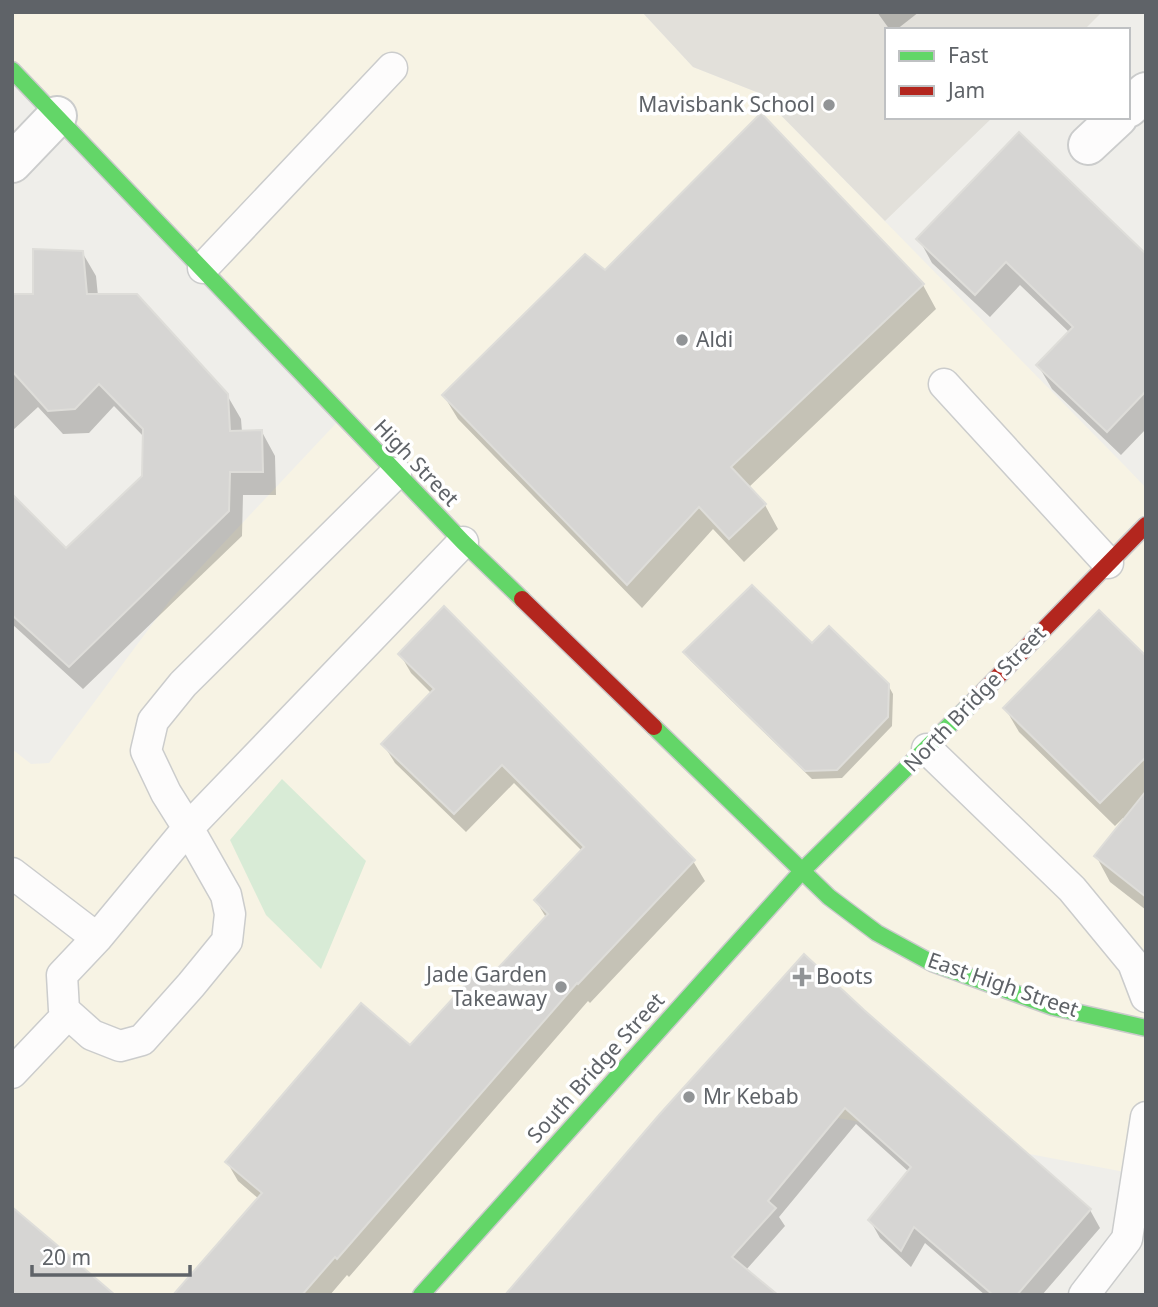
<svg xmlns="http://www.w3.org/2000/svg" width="1158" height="1307" font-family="'Noto Sans',sans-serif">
<rect width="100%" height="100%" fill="#efeeea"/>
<path fill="#f7f3e4" d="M12,12H642L693,67L759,93L1126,467L1146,488V1176L812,1113L651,1295H12V749L31,764L49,763L171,599L342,417L12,69Z"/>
<path fill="#e2e0da" d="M642,12H1102L1084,30H887V117H993L885,221L759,93L693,67Z"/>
<path fill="#d8ebd6" d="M282,779L366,861L321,969L266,915L230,840Z"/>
<path fill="#0003" d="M877,12H919L896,30H890Z
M919,239L1146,257V429L1121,455L1052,389L1038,365L1070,333L1020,285L990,317L932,263Z
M82,252L96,276L98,296L227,395L241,419L242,432H262L275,456L276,495H243L242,536L83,689L12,624V496L66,551L144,477L145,438L114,406L89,433L63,434L38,407L12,431V296H35Z
M923,285L936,309L748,488L765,505L778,529L744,562L713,529L642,608L458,419L444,396Z
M812,645L888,685L893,694L892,726L842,778L812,779L690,660L686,652Z
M400,654L693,861L705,881L590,1003L588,1001L349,1277L347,1275L330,1295H175L259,1199L238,1181L227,1162L410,1048L488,982L547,919L536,901L582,851L514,783L466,832L395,763L383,744L432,694L411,673Z
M1146,658V910L1110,882L1096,856L1125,819L1123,818L1115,826L1019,732L1005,708Z
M863,1011L1090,1210L1100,1228L1042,1295H985L925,1243L911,1267L880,1238L870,1220L909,1172L856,1124L779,1217L785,1226L746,1270L508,1295Z"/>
<path fill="#d6d5d3" stroke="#deddd9" stroke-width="2" d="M761,113L924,284L731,467L766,504L729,539L699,507L627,585L442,395L585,254L605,270Z
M1019,132L1146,254V391L1107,432L1036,365L1073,327L1006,262L975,295L916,239Z
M33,249L83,251L87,294H137L228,394L230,431L262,430L263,472H230L229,511L69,667L12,615V494L66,548L142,476L143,429L99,384L75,409L48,411L12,371V294H33Z
M752,585L812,643L829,626L889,684L888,717L837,770L805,771L683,652Z
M444,606L695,860L578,984L577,983L337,1259L335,1257L302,1295H173L262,1193L225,1162L361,1003L410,1045L478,971L487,980L548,914L534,900L584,847L502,765L454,814L381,744L434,689L398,654Z
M1099,610L1146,656V757L1100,803L1003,708Z
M1146,791V897L1094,856Z
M804,954L864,1010L1091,1209L1017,1295H993L914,1227L901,1251L868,1220L911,1167L845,1108L768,1201L776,1208L732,1257L778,1295H505L659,1115Z
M12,1207L51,1240L115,1295H12Z"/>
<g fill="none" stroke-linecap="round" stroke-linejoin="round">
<defs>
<path id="lane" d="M203,268L392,68
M944,384L1108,563
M396,473L183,684L153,721L146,751L166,793L188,828L97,938L62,975L64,1010L92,1035L120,1046L142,1040L191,985L227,941L230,914L226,895L188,828L463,542
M927,749L1072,889L1133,963L1146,997
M12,873L97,938
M12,1073L68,1014
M1084,1295L1127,1239L1146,1117"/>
<path id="street" d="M1128,108L1146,92
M1088,145L1118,117
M12,163L57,116"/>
<path id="fast" d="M12,70L463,542L522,599
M654,727L829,897L877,933L932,963L1053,1007L1146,1028
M421,1295L803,870L974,701"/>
<path id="jam" d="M522,599L654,727
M974,701L1146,525"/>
</defs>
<use href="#lane" stroke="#cbcccc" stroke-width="33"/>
<use href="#street" stroke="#cbcccc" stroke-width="42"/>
<use href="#fast" stroke="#cacacb" stroke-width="19"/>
<use href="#jam" stroke="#cacacb" stroke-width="19"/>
<use href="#lane" stroke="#fdfcfc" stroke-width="30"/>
<use href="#street" stroke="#fdfcfc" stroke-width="38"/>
<use href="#fast" stroke="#63d668" stroke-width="16"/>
<use href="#jam" stroke="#b3261e" stroke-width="16"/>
</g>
<g fill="#919496" stroke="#fff" stroke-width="2.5">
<circle cx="829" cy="105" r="7"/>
<circle cx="682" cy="340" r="7"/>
<path d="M798.5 966.5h7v7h7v7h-7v7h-7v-7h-7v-7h7z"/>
<circle cx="561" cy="987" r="7"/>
<circle cx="689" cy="1097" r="7"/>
</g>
<g text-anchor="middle" stroke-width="7" stroke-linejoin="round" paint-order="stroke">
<g font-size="21" fill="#5f6368" stroke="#fff" text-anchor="start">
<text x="815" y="112" text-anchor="end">Mavisbank School</text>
<text x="696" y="347">Aldi</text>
<text x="547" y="982" text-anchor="end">Jade Garden<tspan x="547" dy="24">Takeaway</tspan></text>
<text x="816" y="984">Boots</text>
<text x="703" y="1104">Mr Kebab</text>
</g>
<g font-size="21" fill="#5f6368" stroke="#fff">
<text transform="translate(416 463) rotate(46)" y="7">High Street</text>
<text transform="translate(975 699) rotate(-46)" y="7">North Bridge Street</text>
<text transform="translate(1003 985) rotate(19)" y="7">East High Street</text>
<text transform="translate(596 1068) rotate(-48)" y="7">South Bridge Street</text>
</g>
</g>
<rect width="1158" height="1307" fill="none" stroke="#5f6368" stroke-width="28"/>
<rect x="885" y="28" width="245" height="91" fill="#ffffff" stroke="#bfc1c3" stroke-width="2"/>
<rect x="899" y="51" width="35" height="10" fill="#63d668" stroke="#bfc1c3" stroke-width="2"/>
<text x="948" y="63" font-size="21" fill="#5f6368">Fast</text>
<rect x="899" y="86" width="35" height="10" fill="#b3261e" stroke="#bfc1c3" stroke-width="2"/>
<text x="948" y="98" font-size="21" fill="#5f6368">Jam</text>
<path d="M32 1265v10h158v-10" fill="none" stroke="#5f6368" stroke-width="3.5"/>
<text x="42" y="1265" font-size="21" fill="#5f6368" stroke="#ffffff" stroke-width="5" paint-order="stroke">20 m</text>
</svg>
